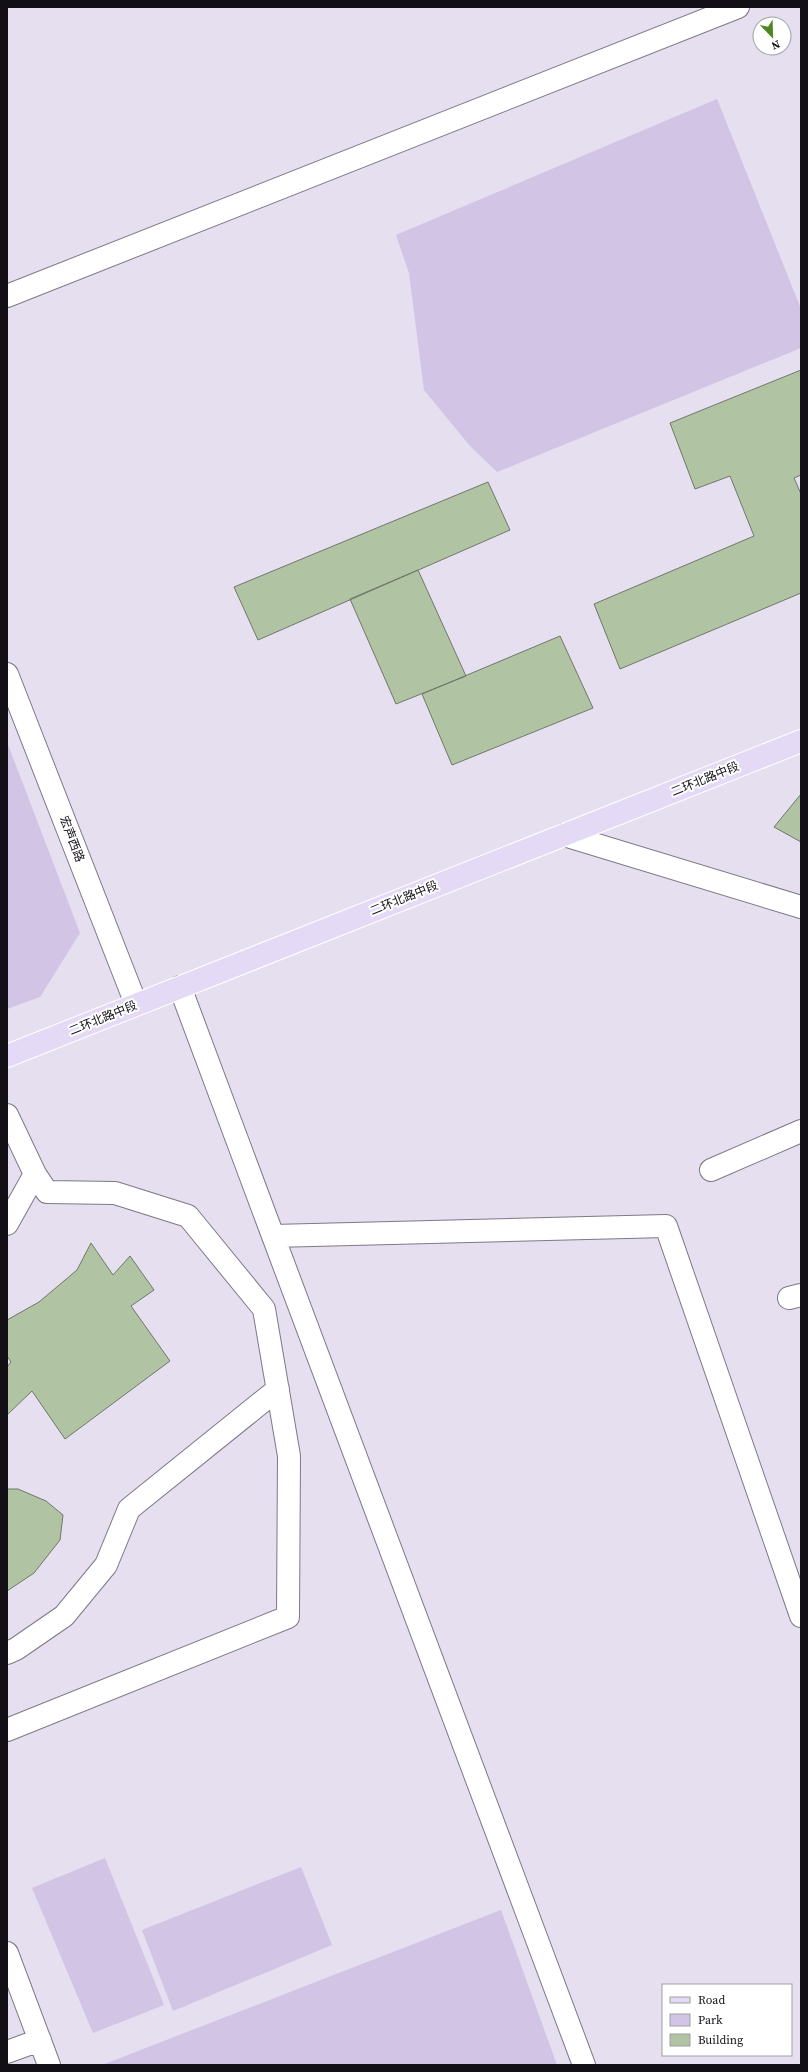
<svg xmlns="http://www.w3.org/2000/svg" width="808" height="2072" font-family="'Source Serif 4','Noto Sans SC',serif">
<rect width="100%" height="100%" fill="#e5dff0"/>
<path fill="#d1c4e5" d="M717,99L801,309V348L497,472L470,446L424,390L409,273L396,235Z
M7,742L80,933L40,997L7,1009Z
M105,1858L164,2005L93,2033L32,1888Z
M301,1867L332,1945L173,2011L142,1930Z
M501,1910L557,2065H102Z"/>
<path fill="#b0c4a4" stroke="#6f786a" d="M801,370V475L794,478L801,494V593L620,669L594,604L754,536L730,476L695,489L670,423Z
M488,482L510,530L258,640L234,587Z
M418,570L466,676L396,704L350,599Z
M560,636L593,708L452,765L422,694Z
M801,794V842L774,827Z
M91,1243L113,1275L130,1256L154,1290L131,1306L170,1361L65,1439L32,1391L7,1415V1367L11,1362L7,1356V1320L39,1302L77,1270Z
M7,1489H18L46,1501L63,1515L60,1540L34,1573L7,1591Z"/>
<g fill="none" stroke-linecap="round" stroke-linejoin="round">
<defs>
<path id="minor" d="M7,296L738,7
M7,674L136,1004
M564,835L801,907
M180,987L273,1236L666,1226L801,1616
M7,1115L35,1174L47,1192L115,1193L188,1216L264,1309L289,1456L288,1617L7,1730
M711,1170L801,1131
M7,1224L35,1174
M273,1236L584,2065
M789,1298L801,1295
M7,1653L16,1649L64,1616L106,1565L129,1509L278,1389
M7,1953L49,2065
M7,2052L40,2040"/>
<path id="major" d="M7,1056L801,741"/>
</defs>
<use href="#minor" stroke="#7e7887" stroke-width="24"/>
<use href="#major" stroke="#fff" stroke-width="24"/>
<use href="#minor" stroke="#fff" stroke-width="22"/>
<use href="#major" stroke="#e5daf6" stroke-width="22"/>
</g>
<g text-anchor="middle" stroke-width="4" stroke-linejoin="round" paint-order="stroke">
<g font-size="12" fill="#121016" stroke="#fff">
<text transform="translate(705 779) rotate(-22)" y="4">二环北路中段</text>
<text transform="translate(72 839) rotate(69)" y="4">宏声西路</text>
<text transform="translate(404 898) rotate(-22)" y="4">二环北路中段</text>
<text transform="translate(103 1018) rotate(-22)" y="4">二环北路中段</text>
</g>
</g>
<rect width="808" height="2072" fill="none" stroke="#121016" stroke-width="16"/>
<rect x="662" y="1984" width="130" height="72" fill="#ffffff" stroke="#a09fa2"/>
<rect x="670" y="1997" width="20" height="6" fill="#e5daf6" stroke="#a09fa2"/>
<text x="698" y="2004" font-size="12" fill="#121016">Road</text>
<rect x="670" y="2014" width="20" height="12" fill="#d1c4e5" stroke="#a09fa2"/>
<text x="698" y="2024" font-size="12" fill="#121016">Park</text>
<rect x="670" y="2034" width="20" height="12" fill="#b0c4a4" stroke="#a09fa2"/>
<text x="698" y="2044" font-size="12" fill="#121016">Building</text>
<g transform="translate(772 36) rotate(157)"><circle r="19" fill="#ffffff" stroke="#a09fa2"/>
<path d="M0-3L7 15L0 10L-7 15Z" fill="#4f8621"/>
<text y="-6" font-size="11" font-weight="bold" text-anchor="middle" fill="#121016">N</text>
</g>
</svg>
